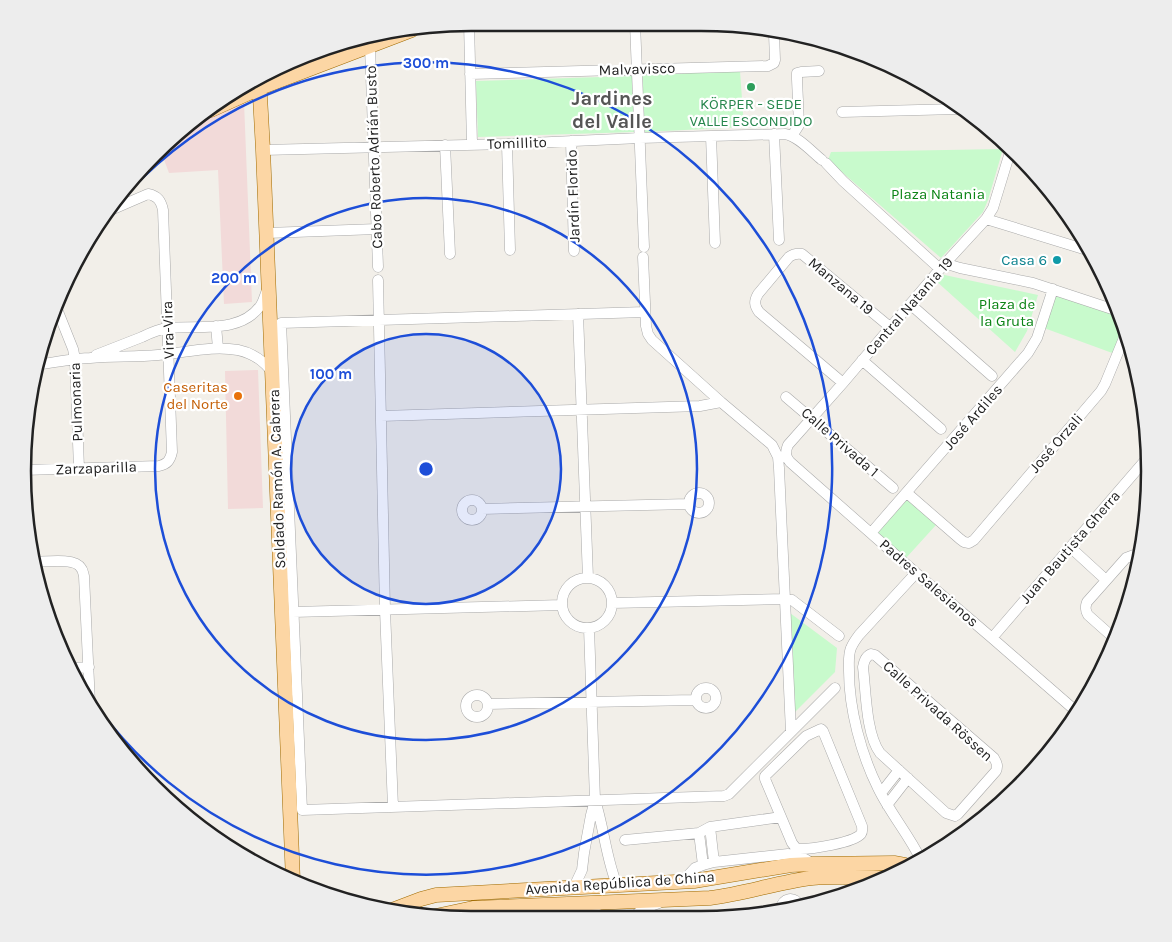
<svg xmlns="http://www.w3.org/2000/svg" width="1172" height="942" font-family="Karla,sans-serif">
<rect width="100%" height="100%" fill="#f2efe9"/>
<path fill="#e0dfdf" d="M818,904L730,919H667Z"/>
<path fill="#f2dad9" d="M244,102L252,302L224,304L218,170L169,173L160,149L196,121Z
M258,370L263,508L228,509L225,371Z"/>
<path fill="#c8facc" d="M740,71L744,127L645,132L642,75Z
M632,76L634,132L478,137L476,81Z
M1003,149L988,200L983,212L941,258L828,160L831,152Z
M940,274L1038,295L1027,331L1015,352L935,280Z
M1055,295L1119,315L1124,327L1115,354L1044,328Z
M907,499L936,525L906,558L877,533Z
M790,613L837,648L835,672L795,712Z"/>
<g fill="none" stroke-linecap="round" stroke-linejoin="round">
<defs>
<path id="minor" d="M469,23L472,144
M635,23L644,247
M370,47L378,267
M470,74L768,66L774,63L775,60L774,34
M842,112L957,109
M774,134L779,240
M711,136L715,243
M792,136L799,125L797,79V73L801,72L819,71
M571,141L574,251
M507,144L510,250
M445,145L450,254
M1011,149L993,208L986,219L940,269L843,383L788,445C785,452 785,456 790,462L916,573L992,638L1077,712
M263,150L507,144L640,138L785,134C798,136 812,152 822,160
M826,163L843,181L940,269
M986,219L1090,251
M267,233L377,229
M643,257L646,326L648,334L652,340L721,402L772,445L778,457L779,468L791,732
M944,263L960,268L1033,283L1118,311
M378,280L385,610L393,807
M910,304L992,376
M57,309L73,349L75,359L79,469
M645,312L281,323L302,810L724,796L729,794L835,688
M578,314L588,578
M216,326L218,348
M96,355C111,349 127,343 142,337C150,333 159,329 168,328C199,325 241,334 261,305C264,300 265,295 267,290
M862,360L941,429
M37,365C54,362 72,359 90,358C112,356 135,357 158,355C185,353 212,345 238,350C252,353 264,361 272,372
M843,383L759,312C754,305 754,301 758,294L789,257C793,254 796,253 802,254L890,327
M786,397L893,488
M381,416L700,406L721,402
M23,470L159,466C167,464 170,461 172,452L163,210C161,201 158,196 148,194L111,210
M907,493L960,539L964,542L969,543L974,540L1101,391L1105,384L1126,333
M689 503a10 10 0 1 1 20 0a10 10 0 1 1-20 0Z
M462 510a10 10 0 1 1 20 0a10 10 0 1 1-20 0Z
M482,509L689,504
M871,533L1028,353L1037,338L1053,289
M1070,547L1106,580
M32,562C44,562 75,557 81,568C83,570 83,573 84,576L90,704
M916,573L859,635C856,639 853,643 851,648C848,655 849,663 849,671C849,709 861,754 878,788C890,813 909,835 921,860
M562 603a25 25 0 1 1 50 0a25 25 0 1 1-50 0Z
M612,603L785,599L792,600L839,636
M293,612L562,605
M589,628L595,800C604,828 606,858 617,885
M992,638L1148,457
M1115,639L1088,615C1085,610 1085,607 1087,602L1126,558L1134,555L1140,556
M871,654L875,655L994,758C997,763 998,766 996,771L958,814L955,816L946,813L880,753C866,734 866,692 863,667C864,662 865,657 871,654Z
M68,668L89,667
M696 698a10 10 0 1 1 20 0a10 10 0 1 1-20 0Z
M466 706a11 11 0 1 1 22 0a11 11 0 1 1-22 0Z
M488,704L695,700
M821,729L823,731L862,826C862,829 863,831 861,834C853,843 812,849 800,849L796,848L792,843L765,779V776L806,736Z
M881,793L899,770
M887,805L908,778
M710,827L714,862
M699,833L703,865
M625,840L699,833L710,827L781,817
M682,882L695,868L703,865L714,862L788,854C798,854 806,859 813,864
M574,887L582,870L584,853L591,815L595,800
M573,909C585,910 596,910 605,919
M780,910C783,897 794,895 801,907
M632,919L642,909L659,903"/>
<path id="major" d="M259,78L263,150L293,881
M211,110L260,88L412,30
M392,910L421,899L436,895L694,881L791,865L813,864L894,863L905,865L910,867
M431,917L473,908L710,898C744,894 778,882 812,878C836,876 861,877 885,878"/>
</defs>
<use href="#minor" stroke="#a9a9a9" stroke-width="11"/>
<use href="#major" stroke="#a06b00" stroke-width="15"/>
<use href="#minor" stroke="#fff" stroke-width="10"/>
<use href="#major" stroke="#fcd6a4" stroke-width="14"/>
</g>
<circle cx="426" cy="469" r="135" fill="#1d4ed8" fill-opacity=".12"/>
<g fill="none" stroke="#1d4ed8" stroke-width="2.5">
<circle cx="426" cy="469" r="135"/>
<circle cx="426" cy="469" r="271"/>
<path d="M76 263A406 406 0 1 1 63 650"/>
</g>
<circle fill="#2e9e5b" stroke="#fff" stroke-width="2" cx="751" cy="87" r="5"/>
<circle fill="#0f9aa8" stroke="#fff" stroke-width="2" cx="1057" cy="260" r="5"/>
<circle fill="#e8710a" stroke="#fff" stroke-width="2" cx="238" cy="396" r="5"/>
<g text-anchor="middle" stroke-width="4.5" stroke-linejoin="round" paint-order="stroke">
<g font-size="15" fill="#222" stroke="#fff">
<text transform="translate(637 69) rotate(-2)" y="5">Malvavisco</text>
<text transform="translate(517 143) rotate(-2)" y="5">Tomillito</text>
<text transform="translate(374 157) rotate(-92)" y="5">Cabo Roberto Adrián Busto</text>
<text transform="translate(573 196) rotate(-92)" y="5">Jardín Florido</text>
<text transform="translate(841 286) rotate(40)" y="5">Manzana 19</text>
<text transform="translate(909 306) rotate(-49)" y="5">Central Natania 19</text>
<text transform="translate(168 330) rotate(-92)" y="5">Vira-Vira</text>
<text transform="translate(76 402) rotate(-92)" y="5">Pulmonaria</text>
<text transform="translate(973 417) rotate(-49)" y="5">José Ardiles</text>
<text transform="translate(840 442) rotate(41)" y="5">Calle Privada 1</text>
<text transform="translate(1056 443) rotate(-49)" y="5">José Orzali</text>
<text transform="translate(96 468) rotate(-2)" y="5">Zarzaparilla</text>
<text transform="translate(277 479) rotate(-92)" y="5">Soldado Ramón A. Cabrera</text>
<text transform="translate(1070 547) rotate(-49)" y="5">Juan Bautista Gherra</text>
<text transform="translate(929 583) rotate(41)" y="5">Padres Salesianos</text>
<text transform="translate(938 711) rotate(42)" y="5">Calle Privada Rössen</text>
<text transform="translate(620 883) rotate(-4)" y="5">Avenida República de China</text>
</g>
<g font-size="15" fill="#27864d" stroke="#fff">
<text x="751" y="109">KÖRPER - SEDE<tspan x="751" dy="17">VALLE ESCONDIDO</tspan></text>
</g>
<g font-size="15" fill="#0c8416" stroke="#fff">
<text x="938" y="199">Plaza Natania</text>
<text x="1007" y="309">Plaza de<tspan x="1007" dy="17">la Gruta</tspan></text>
</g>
<g font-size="15" fill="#0d838f" stroke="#fff" text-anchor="end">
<text x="1047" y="265">Casa 6</text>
</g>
<g font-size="15" fill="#c56008" stroke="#fff" text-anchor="end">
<text x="228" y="392">Caseritas<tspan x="228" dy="17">del Norte</tspan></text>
</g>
<g font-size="20" font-weight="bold" fill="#555" stroke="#fff">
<text x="612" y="105">Jardines<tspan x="612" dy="23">del Valle</tspan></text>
</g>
</g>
<path d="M0 0H1172V942H0ZM471 31H701A440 440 0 0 1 1141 471V471A440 440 0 0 1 701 911H471A440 440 0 0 1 31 471V471A440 440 0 0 1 471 31Z" fill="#ededed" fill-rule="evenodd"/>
<path fill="none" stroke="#222" stroke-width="2.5" d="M471 31H701A440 440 0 0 1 1141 471V471A440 440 0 0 1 701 911H471A440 440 0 0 1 31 471V471A440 440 0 0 1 471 31Z"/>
<circle cx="426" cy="469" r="8" fill="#1d4ed8" stroke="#fff" stroke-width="2.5"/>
<g font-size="15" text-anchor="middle" font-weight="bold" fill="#1d4ed8" stroke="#fff" stroke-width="4.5" stroke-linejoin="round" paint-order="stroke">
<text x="426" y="68">300 m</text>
<text x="234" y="283">200 m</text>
<text x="331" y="379">100 m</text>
</g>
</svg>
